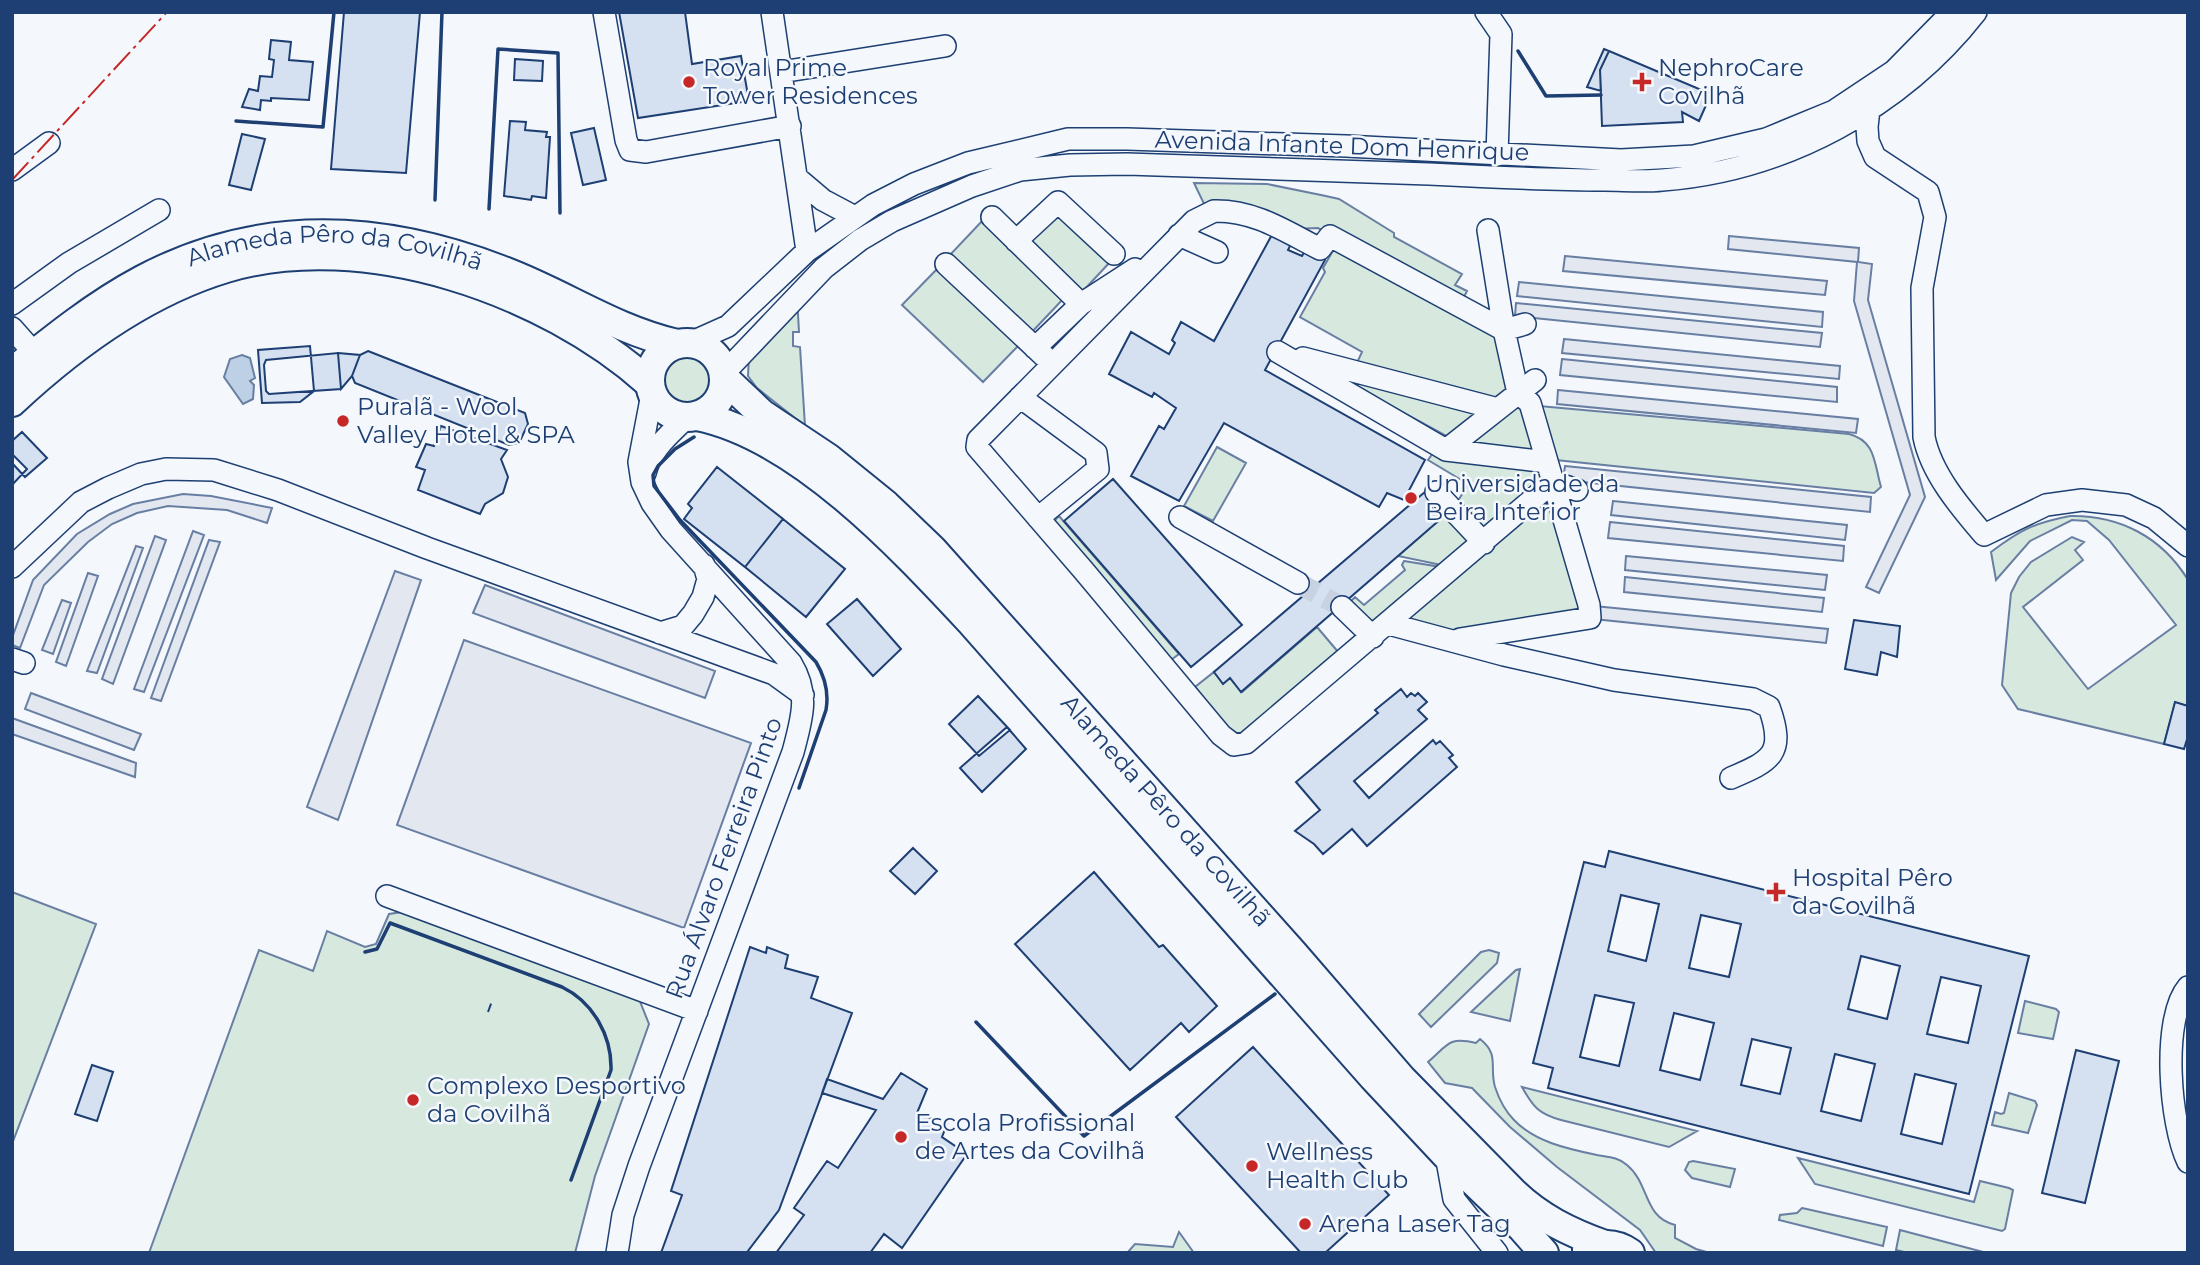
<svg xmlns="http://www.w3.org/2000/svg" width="2200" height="1265" font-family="Montserrat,sans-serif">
<rect width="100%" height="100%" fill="#f4f7fb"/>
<path fill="#d7e8df" stroke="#687fa3" stroke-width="2" d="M1194,183L1267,184L1321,195L1339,199L1394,233V237L1462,274L1455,285L1467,291L1460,305L1318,228L1292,229L1206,208Z
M1058,210L1111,261L1083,291L1029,240Z
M984,219L1065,297L1030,334L949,256Z
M1338,242L1497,330L1511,387L1495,402L1355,367L1362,352L1300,317L1325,272L1323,268Z
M939,267L1020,344L983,382L902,305Z
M797,296L799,332H793V346L800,347L805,426L757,388L748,376L749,355Z
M660 381a25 25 0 1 1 50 0a25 25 0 1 1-50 0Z
M1330,373L1482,408L1450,438Z
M1520,405L1545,460L1459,450Z
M1539,406L1849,434C1876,441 1874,463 1881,487L1874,493L1556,460Z
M1217,447L1246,463L1213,521L1184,506Z
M1433,453L1545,468L1544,479L1484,532L1455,506L1468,484L1428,460Z
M1436,499L1473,540L1446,566L1398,556L1442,517L1429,506Z
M1546,504L1553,505L1585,610L1452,634L1410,621L1411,616L1539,508Z
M1059,516L1179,654L1171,660L1052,523Z
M2070,516C2119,515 2162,537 2188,580V706L2175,703L2164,744L2018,709L2002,685L2011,593L2019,577L2031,562L2072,537L2084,542L2075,550L2083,560L2023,607L2088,689L2176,625L2109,540L2087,521L2072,520L2030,541L1996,580L1991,552C2020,530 2034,523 2070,516Z
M1404,561L1441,567L1373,626L1349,603L1355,597L1364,605L1405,570L1402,565Z
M1317,627L1339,653L1243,736C1223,730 1208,703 1195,687L1214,672L1223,683L1230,678L1242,692Z
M12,892L96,924L12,1144Z
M402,912L639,999L649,1024L595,1176L575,1253H149L259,950L313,971L327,931L365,947L376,944L389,914Z
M1489,950L1499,953L1497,963L1431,1027L1419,1014L1481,952Z
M1520,969L1510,1021L1471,1012L1516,970Z
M2025,1001L2056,1009L2059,1012L2053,1039L2018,1033Z
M1480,1039C1500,1055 1489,1066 1495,1087C1499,1099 1505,1111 1514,1120C1535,1142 1568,1149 1597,1155C1608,1157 1618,1157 1627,1165C1650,1184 1643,1217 1675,1225V1238L1696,1249L1710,1253H1656L1640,1230L1557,1167L1510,1127L1472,1088L1445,1083L1428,1062C1448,1045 1448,1036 1476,1043Z
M1522,1087L1697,1131L1669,1147L1561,1120C1539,1114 1533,1107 1522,1087Z
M2009,1093L2035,1101L2037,1105L2028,1133L1992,1125L1995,1112L2001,1114L2004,1113Z
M1798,1158L1974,1202L1980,1181L2009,1188L2013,1190L2012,1195L2005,1229L2002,1231L1815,1184Z
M1693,1161L1735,1169L1730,1187L1692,1178L1685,1170L1689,1162Z
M1802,1208L1887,1227L1883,1246L1779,1220L1780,1215L1797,1213Z
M1900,1230L1987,1253H1908L1896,1250Z
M1179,1232L1194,1253H1127L1135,1244L1173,1247Z"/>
<path fill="#e3e8f0" stroke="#687fa3" stroke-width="2" d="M1729,236L1859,248L1858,262L1872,264L1868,300L1925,497L1879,593L1866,587L1910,495L1854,301L1857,262L1728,249Z
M1565,256L1827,281L1825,295L1563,271Z
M1519,282L1823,312L1822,327L1517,296Z
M1516,303L1822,333L1820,347L1515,316Z
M1564,339L1840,366L1839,379L1562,353Z
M1562,359L1837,387V402L1560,375Z
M1558,390L1858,419L1856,433L1557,404Z
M1565,466L1871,497L1870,512L1563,480Z
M183,494L211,496L272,508L267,523L227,510L168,506L137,513L112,524L88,542L44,585L20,648L12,645V638L33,580L77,534L110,514L133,504Z
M1613,501L1847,525L1845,540L1611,515Z
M1610,522L1844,546L1843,561L1608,538Z
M193,531L204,535L144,692L134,689Z
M155,536L166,540L113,684L102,679Z
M209,540L220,542L161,701L151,698Z
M136,546L143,548L97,673L87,671Z
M1626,556L1827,575L1825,590L1625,570Z
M395,571L421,580L338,820L307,807Z
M88,573L98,576L66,666L56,662Z
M1625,577L1824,598L1822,612L1624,592Z
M485,585L715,671L705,698L473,613Z
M62,600L71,603L53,654L42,650Z
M1594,606L1828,629L1826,643L1594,619Z
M464,640L751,743L684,928L397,825Z
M31,693L141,734L134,750L25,709Z
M12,718L136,763L135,777L12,734Z"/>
<path fill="#bed0e5" stroke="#687fa3" stroke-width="2" d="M242,355L250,358L255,378L250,381L254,385L253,399L243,404L224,377L230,359Z"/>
<path fill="#d5e0f0" stroke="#1d3f73" stroke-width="2" fill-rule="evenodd" d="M344,12H420L406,173L331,169Z
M619,12H685L692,64L741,56L749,101L638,118Z
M271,40L291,42L289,60L313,62L309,100L271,98V101L261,100L260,110L242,107L249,89L258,91L260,76L272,77L274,60L269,59Z
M1604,49L1609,51L1600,70L1601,91L1587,87Z
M1609,51L1711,94L1699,121L1682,112L1683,122L1602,126L1600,70Z
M515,59L543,61L542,81L514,80Z
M510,121L526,122L525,130L547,132L546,137H550L546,198L532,196L531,200L504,196Z
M594,128L606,180L583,185L571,133Z
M242,134L265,139L251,190L229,185Z
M1274,231L1293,240L1288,250L1302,256L1306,249L1325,260L1265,370L1425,460L1404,500L1387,493L1379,507L1224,423L1179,501L1131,476L1159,426L1164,429L1176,408L1154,393L1152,397L1109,374L1131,332L1169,354L1175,343L1172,340L1181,322L1214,341Z
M310,346L314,391L300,402L262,403L258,350Z
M368,351L525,413L528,424L519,443L509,445L355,383L352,376L360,355Z
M338,353L341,389L269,394L266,391L264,365L266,360Z
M338,353L360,355L352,376L341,389Z
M441,426L507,450L501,459L508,477L503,493L485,504L480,514L418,490L425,470L416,467L426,444L434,446Z
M22,432L47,458L25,477L12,463V441Z
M12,454L27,469L12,485Z
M717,467L783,519L745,567L684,519L692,508L688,504Z
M1113,479L1242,625L1191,667L1064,521Z
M1426,491L1436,499L1429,506L1443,517L1241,692L1230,678L1223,684L1214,672Z
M783,519L845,569L806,617L745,567Z
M857,599L901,649L873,676L827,624Z
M1854,620L1900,626L1897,657L1881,652L1877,675L1845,669Z
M1401,689L1407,697L1411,693L1415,696L1418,693L1427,702L1418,710L1427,719L1354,781L1369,798L1433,740L1436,744L1440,741L1453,755L1449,758L1457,767L1367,846L1352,829L1323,854L1314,844L1295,831L1320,810L1296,782L1378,713L1375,710Z
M978,696L1010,730L979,756L949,724Z
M2175,702L2188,706V736L2184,749L2164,744Z
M1007,727L1026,749L982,792L960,768Z
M913,848L937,871L915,894L890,871Z
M1609,851L2029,956L1969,1194L1548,1088L1553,1068L1533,1063L1584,862L1605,867ZM1621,895L1659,904L1646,961L1608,951ZM1701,915L1741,924L1729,977L1689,968ZM1861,956L1900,966L1887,1019L1848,1009ZM1941,977L1981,986L1968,1043L1927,1034ZM1595,995L1634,1003L1619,1066L1580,1057ZM1674,1013L1714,1023L1700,1080L1660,1070ZM1752,1039L1791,1048L1780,1094L1741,1085ZM1835,1054L1875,1064L1861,1121L1821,1111ZM1915,1074L1956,1084L1942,1144L1901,1134Z
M1094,872L1159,947L1163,945L1217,1006L1189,1032L1181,1023L1130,1070L1015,944Z
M750,947L766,953L767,947L788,955L785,968L818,977L811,998L852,1013L779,1210L748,1251L750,1253H661L682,1195L671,1191Z
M1253,1047L1389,1195L1325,1253H1301L1176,1117Z
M2076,1050L2119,1061L2085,1203L2042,1193Z
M92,1065L113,1072L97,1121L75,1114Z
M901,1073L927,1089L917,1113L947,1124L942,1137L967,1154L902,1248L884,1234L870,1253H776L804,1215L794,1208L827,1161L838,1168L876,1110L822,1093L827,1079L883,1099Z"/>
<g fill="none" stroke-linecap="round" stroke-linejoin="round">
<path stroke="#c9d2e0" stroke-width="21" stroke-dasharray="21 10" stroke-linecap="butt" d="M1298,583L1342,607"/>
<defs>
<path id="minor" d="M604,12L626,140L630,150L646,152L790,126
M772,12L807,251
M1486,12L1501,34L1497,155
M781,72L945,46
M1869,109L1867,127L1868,141L1875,157L1928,192L1935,217L1922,288L1924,437C1931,473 1960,507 1984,535L2046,505L2082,500L2126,505L2154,518L2188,546
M12,170L49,143
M797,178L823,200L855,217
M1214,211C1254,210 1285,231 1320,249L1330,236L1504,330L1518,393L1530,403L1553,482L1246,743L1234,745L1221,735L1084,571L977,447L978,440L1194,221Z
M992,217L1081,304L1035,348
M1488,230L1504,330L1525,324
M1179,235L1217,252
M1016,241L1058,202L1114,254
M946,264L1044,356
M12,304L69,263L159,210
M1081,304L1135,269
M12,328L35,354
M690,343L728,326L807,251L873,205L914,184L968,163L1068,139H1127L1346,146L1621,160L1694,156L1766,139L1834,111L1894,71L1952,12
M1278,352L1446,450L1547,462
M1303,358L1498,409
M724,373L824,268L860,240L892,221L972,186L1020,170L1070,165L1127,164C1228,168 1328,170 1429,174C1487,177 1546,180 1604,180C1623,180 1643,182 1662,180C1784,171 1901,108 1976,12
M1020,397L1096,453L1098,469L1038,518
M1446,450L1535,380
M645,473C651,449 669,435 686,418
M1436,492L1484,543
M1180,517L1298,583
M12,567L81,502L108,488L141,474L166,469L214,470L278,490L427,548L774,674L803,695
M1342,607L1373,637
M1389,624L1504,655L1614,680L1753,699L1769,707C1786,754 1771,761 1731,778
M660,633L683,626L693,614L703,597L708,579L704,565
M1460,639L1590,618L1589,605L1553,482L1577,490
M12,659L24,663
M387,896L697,1011
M2188,987C2161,1019 2170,1125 2188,1162
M1446,1155L1454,1199L1497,1253
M617,1253L623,1215L639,1166L793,752C802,718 810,694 791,663L671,530L652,503L642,482L639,462L652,394"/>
<g id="major">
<circle cx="687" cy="380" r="37"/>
<path id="s1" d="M12,372C53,339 95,305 142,280C260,217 384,224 506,272C566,295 613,329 677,344"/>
<path id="s2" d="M724,378L762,414L828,458L886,505L932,549L1293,953L1401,1078L1513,1192C1540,1218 1569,1232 1605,1245"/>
<path d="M12,402C72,346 146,292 226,268C364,227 545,290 649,383"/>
<path d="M697,416C798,436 901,547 970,621L1373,1077L1446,1155L1522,1228L1544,1253"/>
<path d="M1587,1250C1602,1243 1616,1243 1630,1253"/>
</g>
</defs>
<use href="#minor" stroke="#1d3f73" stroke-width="24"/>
<use href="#major" stroke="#1d3f73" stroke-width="32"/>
<use href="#minor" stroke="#f4f7fb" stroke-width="21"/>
<use href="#major" stroke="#f4f7fb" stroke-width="28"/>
<path stroke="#1d3f73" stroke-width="2" stroke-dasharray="9 3.5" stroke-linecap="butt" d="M488,1012L492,1001"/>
<path stroke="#1d3f73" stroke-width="3.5" d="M1518,51L1546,96L1601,95
M236,121L323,127L334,12
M435,200L442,12
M489,209L498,49L558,53L560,213
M694,437L675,449L658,466L653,475L654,486L680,520L816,662C825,677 829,693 826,710L799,788
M365,952L377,949L390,923L562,987C593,1002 612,1036 611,1070L571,1180
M976,1022L1084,1136L1275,994"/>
<path stroke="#c62828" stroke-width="2" stroke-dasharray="24 5 3.5 5" stroke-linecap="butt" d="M12,180L167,12"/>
</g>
<g fill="#c62828" stroke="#f4f7fb" stroke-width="2.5">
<circle cx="689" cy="82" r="7"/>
<path d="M1638.5 71.5h7v7h7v7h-7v7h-7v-7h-7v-7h7z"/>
<circle cx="343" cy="421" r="7"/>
<circle cx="1411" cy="498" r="7"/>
<path d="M1772.5 881.5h7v7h7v7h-7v7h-7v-7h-7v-7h7z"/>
<circle cx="413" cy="1100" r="7"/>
<circle cx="901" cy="1137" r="7"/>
<circle cx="1252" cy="1166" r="7"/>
<circle cx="1305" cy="1224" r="7"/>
</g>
<g text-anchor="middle" stroke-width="5" stroke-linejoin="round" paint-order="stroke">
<g font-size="24" fill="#1d3f73" stroke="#f4f7fb" text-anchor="start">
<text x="703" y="76">Royal Prime<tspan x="703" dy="28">Tower Residences</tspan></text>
<text x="1658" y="76">NephroCare<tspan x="1658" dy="28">Covilhã</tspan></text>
<text x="357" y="415">Puralã - Wool<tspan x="357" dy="28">Valley Hotel &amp; SPA</tspan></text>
<text x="1425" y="492">Universidade da<tspan x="1425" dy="28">Beira Interior</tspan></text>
<text x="1792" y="886">Hospital Pêro<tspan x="1792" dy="28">da Covilhã</tspan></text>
<text x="427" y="1094">Complexo Desportivo<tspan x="427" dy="28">da Covilhã</tspan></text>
<text x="915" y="1131">Escola Profissional<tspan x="915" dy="28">de Artes da Covilhã</tspan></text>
<text x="1266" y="1160">Wellness<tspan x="1266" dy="28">Health Club</tspan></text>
<text x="1319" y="1232">Arena Laser Tag</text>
</g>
<g font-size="24" fill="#1d3f73" stroke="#f4f7fb">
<text transform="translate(1342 146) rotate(2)" y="8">Avenida Infante Dom Henrique</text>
<text dy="8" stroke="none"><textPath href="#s1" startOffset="360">Alameda Pêro da Covilhã</textPath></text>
<text dy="8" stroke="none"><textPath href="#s2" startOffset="621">Alameda Pêro da Covilhã</textPath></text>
<text transform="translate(724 858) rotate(-70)" y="8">Rua Álvaro Ferreira Pinto</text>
</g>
</g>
<rect width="2200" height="1265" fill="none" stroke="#1d3f73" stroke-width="28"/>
</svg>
